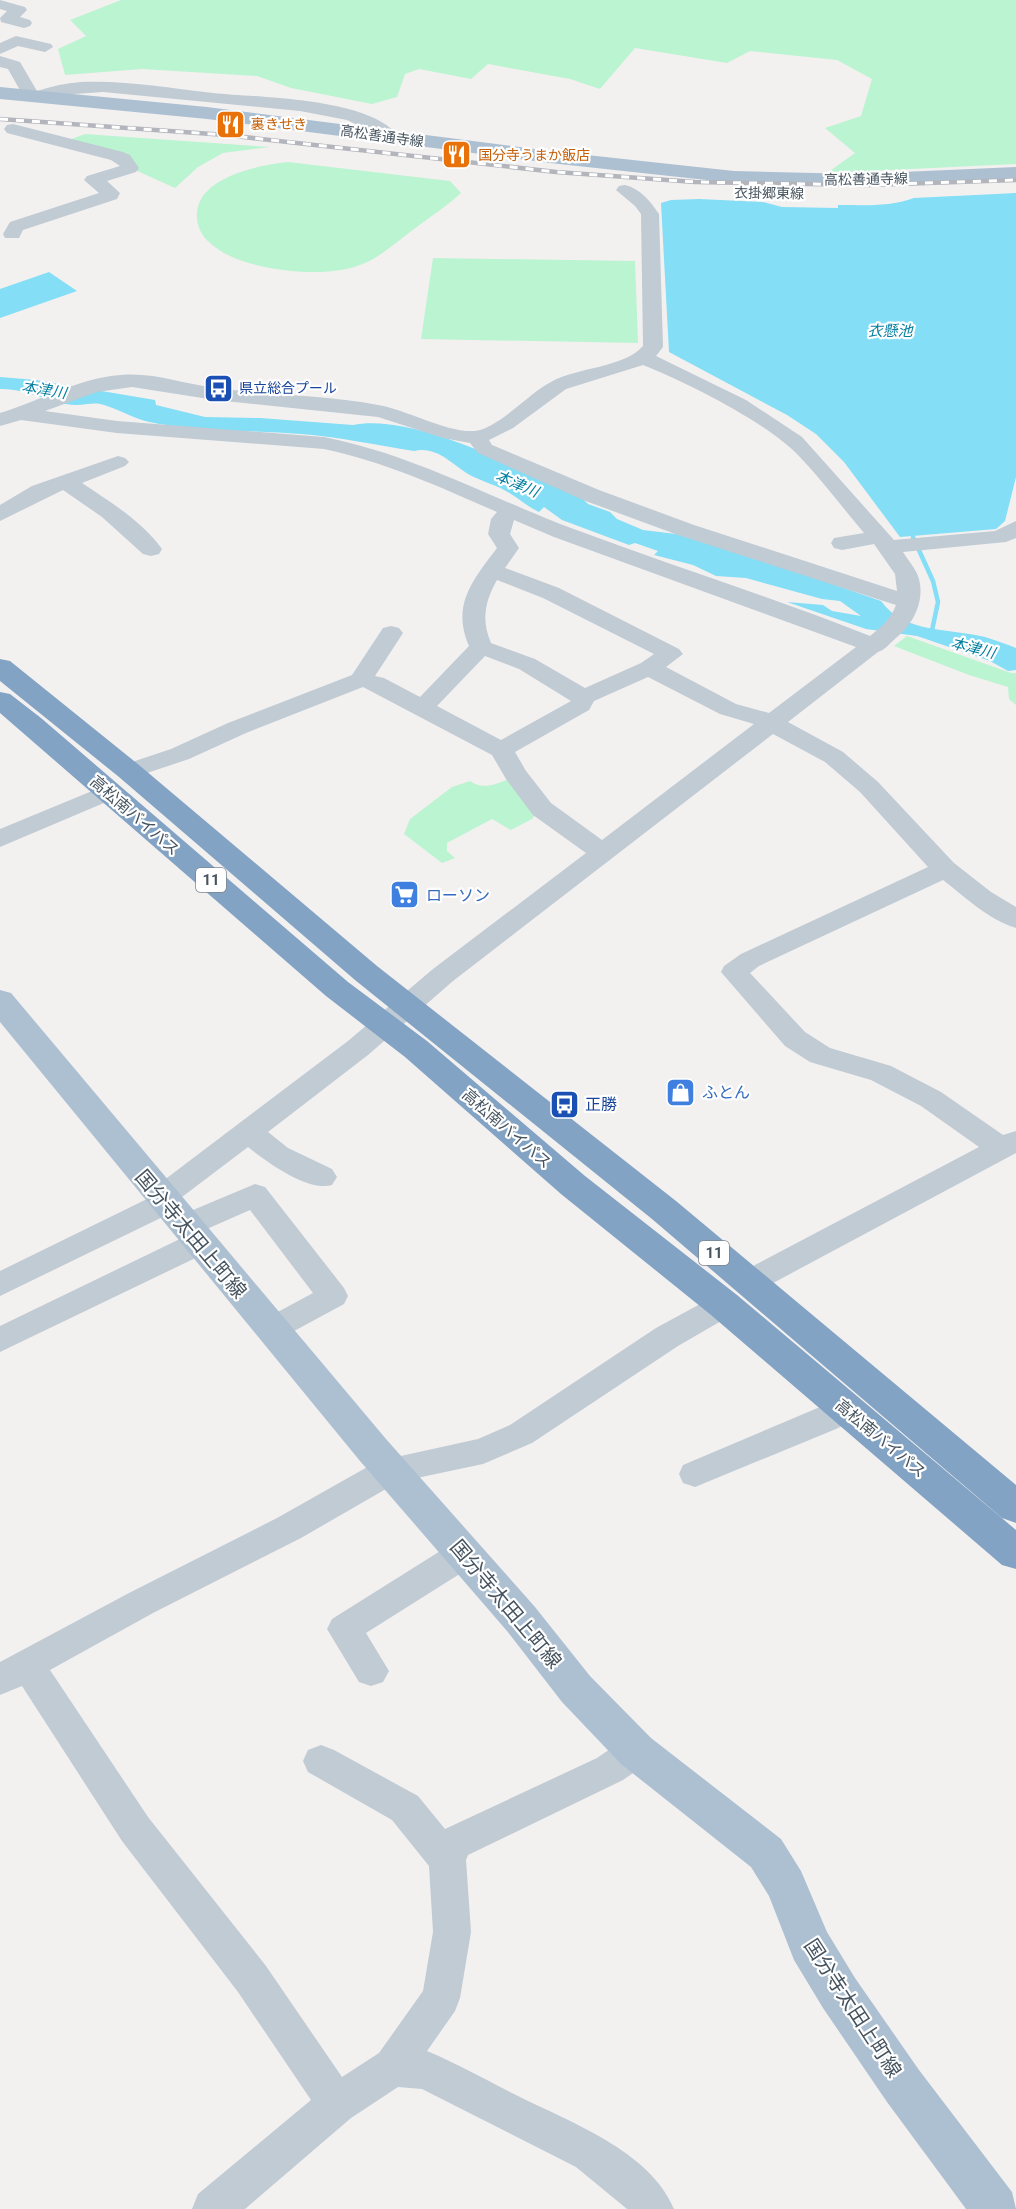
<svg xmlns="http://www.w3.org/2000/svg" width="1016" height="2209" font-family="Roboto,'Noto Sans JP',sans-serif">
<rect width="100%" height="100%" fill="#f3f0f0"/>
<path fill="#bbf4d1" d="M121,0H1016V164L827,173L855,153L825,128L861,116L872,79L837,60L750,51L727,63L635,48L600,89L570,79L488,64L471,79L419,69L405,74L397,97L372,104L291,88L257,76L142,69L65,75L58,49L86,36L70,20Z
M85,134L270,147L223,153L198,167L175,188L69,140Z
M288,162L450,181L461,193C447,206 430,217 414,229C396,242 378,260 357,266C320,279 238,271 209,242C202,236 198,228 197,219C193,178 258,165 288,162Z
M433,258L635,261L638,343L421,339Z
M907,636L1011,673H1016V705L1009,699L1008,687L969,675L894,646Z
M512,778L538,811L532,819L511,830L492,819L447,843V851L455,858L442,863L404,834L410,819L452,787L470,781C484,791 497,783 512,778Z"/>
<path fill="#83def6" d="M1016,193V477L1005,521L996,529L900,537L844,462L816,434L787,415L669,352L661,203L671,200L699,199L763,202L782,207L838,208V205C863,205 890,207 914,198Z
M49,272L77,291L0,318V289Z
M0,377L36,380L155,400L156,405L205,417L260,418L353,425C416,413 521,470 580,496L588,504L610,512L617,519L643,530L676,534L769,562L881,601C905,634 949,628 985,637C995,640 1006,644 1016,648V670L1008,671L990,661L917,636L866,629L787,602L823,605L832,611L861,616L840,601L822,599L746,578L716,576L693,565L654,555L658,551L635,543L629,545L562,520L544,507L539,512C528,507 521,500 511,494C498,485 482,482 468,474C450,463 437,446 414,451C377,445 338,437 301,434C252,430 193,432 145,421C131,417 120,410 107,406C94,401 88,405 76,405C52,405 28,388 0,389Z"/>
<g fill="none" stroke-linecap="round" stroke-linejoin="round">
<path stroke="#83def6" stroke-width="4.5" d="M913,537L933,581L938,602L931,635"/>
<path fill="#c0cbd4" fill-rule="evenodd" d="M0,0L25,7L27,10L20,17L30,20L32,23L30,26L24,28L1,22L0,18L7,11L0,9Z
M16,36L51,44L53,47L45,52L18,46L0,54V43Z
M0,56L20,62L37,91C52,86 66,83 81,82C126,80 169,88 213,93C259,98 371,97 400,138L397,142H385L370,131L347,120L300,111L103,92L60,95L40,101L22,99L20,95L21,92L8,69L0,67Z
M13,124L123,152L130,155L139,168L136,172L107,181L120,193L117,199L23,230L19,238H5L3,234L10,222L99,193L84,180L87,176L120,166L111,160L7,133L4,129L7,125Z
M625,185C641,189 650,201 659,214L663,347L656,356L746,400L802,437L894,540L995,531L1016,521V538L1006,542L903,552C908,560 915,568 918,576C926,599 914,624 896,638C890,643 885,650 878,652L788,722L843,752L878,782L954,863L991,892L1016,907V928C989,920 965,897 943,880L759,966L750,973L805,1032L830,1048L891,1066L941,1092L1003,1135L1016,1131V1153L760,1290L749,1294L738,1290L734,1282L738,1274L979,1147L921,1106L871,1080L810,1062L785,1046L721,972L724,966L741,954L928,867L860,792L825,762L773,734L453,981L368,1055L268,1132L288,1148L332,1169L337,1177L332,1185C308,1192 267,1162 248,1147L178,1200L180,1203L175,1211L0,1296V1271L147,1199L151,1190L348,1041L433,969L586,853L533,815L506,779L492,755L363,687L246,733L189,759L129,779L120,776L117,771L120,766L171,749L228,723L352,675L383,628L391,626L399,628L403,633L375,676L384,678L420,697L469,646C451,605 473,580 497,548L488,534L491,519L497,512C440,487 385,462 324,449L117,433L21,420L0,426V413C40,401 78,378 121,375C153,372 184,384 215,388C269,395 325,395 378,405C408,410 446,433 475,431C499,428 529,393 551,382C577,367 624,368 643,346L641,214L635,206L616,190L619,186ZM643,365C686,382 766,422 798,455C821,479 842,507 864,533L834,538L831,543L834,548L842,550L874,544L895,574L897,591L694,525L599,490L492,445L489,440L513,428L566,389ZM132,387L215,400L378,417L443,438L470,443L478,453L583,500L678,535L896,605C891,619 881,627 870,636C771,597 670,565 571,528C486,496 414,455 324,437L117,421L45,411L97,392ZM514,520L554,537L856,647L769,713L736,704L666,667L683,654L679,649L559,588L505,568L519,548L510,534ZM497,580L543,598L654,654L641,663L585,688L535,659L491,643C481,620 485,601 497,580ZM485,656L519,669L571,701L501,740L437,706ZM648,677L720,714L754,724L602,840L551,803L526,771L515,752L589,710L594,701Z
M118,456L125,458L129,462L125,466L82,483C109,501 143,522 162,549L159,554L151,556L143,554L102,517L63,490L0,521V505L32,486Z
M109,784L118,787L121,792L118,797L0,847V829Z
M255,1184L265,1187L344,1288L348,1296L344,1304L283,1337L272,1341L261,1337L256,1329L261,1321L313,1293L250,1210L200,1232L210,1235L214,1243L210,1251L0,1352V1326L184,1237L174,1234L170,1226L174,1218Z
M724,1293L735,1297L739,1305L735,1313L678,1346L532,1443L483,1464L398,1482L301,1538L153,1613L50,1670L148,1817L266,1966L342,2077L379,2053L423,1991L433,1932L429,1866L392,1820L308,1772L303,1761L308,1750L321,1745L334,1750L418,1796L445,1829L597,1758L623,1740L636,1735L649,1740L654,1751L649,1762L623,1780L468,1855L466,1860L471,1932L460,1998L455,2011L427,2051C458,2064 488,2081 518,2096C570,2122 650,2151 674,2209H627L576,2167L422,2089L398,2087L351,2118L245,2209H192L198,2194L311,2100L238,1992L122,1841L22,1686L0,1695V1662L129,1593L277,1518L378,1461L478,1439L510,1425L656,1328L713,1297Z
M846,1396L857,1400L862,1409L857,1418L836,1429L695,1487L683,1483L679,1474L683,1465Z
M465,1539L477,1543L482,1553L477,1563L366,1633L389,1671L383,1682L371,1686L359,1682L327,1629L332,1619L453,1543Z"/>
<path fill="#adc0d2" fill-rule="evenodd" d="M0,87L207,107L550,151L734,171L856,174L1016,167V179L856,186L734,183L550,163L207,119L0,99Z
M0,990L11,993L386,1439L535,1607L590,1676L651,1738L781,1839L801,1871L827,1932L855,1978L919,2070L1012,2192L1016,2209H966L887,2102L823,2008L794,1960L769,1896L751,1867L621,1764L562,1702L507,1631L360,1461L0,1022Z"/>
<path fill="#83a3c4" fill-rule="evenodd" d="M0,659L10,661L139,765L377,966L676,1201L1016,1485V1523L1002,1518L652,1219L355,980L119,777L0,681Z
M0,692L10,694L41,718L348,982L427,1041L585,1176L737,1295L1016,1530V1569L1002,1565L711,1315L561,1194L405,1057L326,996L0,713Z"/>
<defs>
<path id="rail" d="M0,119L226,135L556,172L695,182L868,185L1016,180"/>
</defs>
<use href="#rail" stroke="#b2b5bb" stroke-width="4.5"/>
<use href="#rail" stroke="#fff" stroke-width="3" stroke-dasharray="8" stroke-linecap="butt"/>
</g>
<defs>
<symbol id="restaurant-square" viewBox="-11 -11 22 22"><rect x="-9" y="-9" width="18" height="18" rx="4" fill="#e8710a" stroke="#fff"/><path d="M-5-6h1v4h1v-4h1v4h1v-4h1v5L-1.5 .5V6h-2V.5L-5-1ZM5-6V6H3V1.5H1.5Q1.5-4 5-6Z" fill="#fff"/></symbol>
<symbol id="bus-square" viewBox="-11 -11 22 22"><rect x="-9" y="-9" width="18" height="18" rx="4" fill="#1a4fb4" stroke="#fff"/><path d="M-5-6H5V4H4V6H2V4H-2V6H-4V4H-5ZM-3.5-4V0h7V-4ZM-3.5 1.2v1.5H-2V1.2ZM2 1.2v1.5H3.5V1.2Z" fill="#fff"/></symbol>
<symbol id="supermarket-square" viewBox="-11 -11 22 22"><rect x="-9" y="-9" width="18" height="18" rx="4" fill="#3f7fe0" stroke="#fff"/><path d="M-6-5.5h2.5l.6 2H6L4.5 2H-2.5L-4.4-4H-6ZM-1.5 3.2a1.3 1.3 0 1 0 .1 0ZM3 3.2a1.3 1.3 0 1 0 .1 0Z" fill="#fff"/></symbol>
<symbol id="shop-square" viewBox="-11 -11 22 22"><rect x="-9" y="-9" width="18" height="18" rx="4" fill="#3f7fe0" stroke="#fff"/><path d="M-5-2.5h2.3a2.7 3.5 0 0 1 5.4 0H5L5.5 6h-11ZM-1.5-2.5h3a1.5 2.3 0 0 0-3 0Z" fill="#fff"/></symbol>
</defs>
<g fill-rule="evenodd">
<use href="#restaurant-square" x="214" y="108" width="33" height="33"/>
<use href="#restaurant-square" x="440" y="138" width="33" height="33"/>
<use href="#bus-square" x="202" y="372" width="33" height="33"/>
<use href="#supermarket-square" x="388" y="878" width="33" height="33"/>
<use href="#shop-square" x="664" y="1076" width="33" height="33"/>
<use href="#bus-square" x="548" y="1088" width="33" height="33"/>
</g>
<g text-anchor="middle" stroke-width="4.5" stroke-linejoin="round" paint-order="stroke">
<g font-size="14" fill="#c56008" stroke="#fff" text-anchor="start">
<text x="251" y="129">裏きせき</text>
<text x="478" y="160">国分寺うまか飯店</text>
</g>
<g font-size="14" fill="#465460" stroke="#fff">
<text transform="translate(382 136) rotate(8)" y="5">高松善通寺線</text>
<text transform="translate(866 179) rotate(-1)" y="5">高松善通寺線</text>
<text transform="translate(769 193) rotate(1)" y="5">衣掛郷東線</text>
</g>
<g font-size="14" fill="#164399" stroke="#fff" text-anchor="start">
<text x="239" y="393">県立総合プール</text>
</g>
<g font-size="15" font-style="italic" fill="#037fa0" stroke="#fff">
<text x="890" y="336">衣懸池</text>
<text transform="translate(44 390) rotate(9)" y="5">本津川</text>
<text transform="translate(517 484) rotate(23)" y="5">本津川</text>
<text transform="translate(973 648) rotate(14)" y="5">本津川</text>
</g>
<g fill="#fff" stroke="#7e8790" stroke-width="1.5">
<rect x="196" y="868" width="30" height="24" rx="4.5"/>
<rect x="699" y="1241" width="30" height="24" rx="4.5"/>
</g>
<g font-size="15" font-weight="bold" fill="#465460">
<text x="211" y="885">11</text>
<text x="714" y="1258">11</text>
</g>
<g font-size="16" fill="#465460" stroke="#fff">
<text transform="translate(135 815) rotate(41)" y="6">高松南バイパス</text>
<text transform="translate(507 1128) rotate(41)" y="6">高松南バイパス</text>
<text transform="translate(881 1438) rotate(40)" y="6">高松南バイパス</text>
</g>
<g font-size="16" fill="#366cbe" stroke="#fff" text-anchor="start">
<text x="426" y="901">ローソン</text>
<text x="702" y="1098">ふとん</text>
</g>
<g font-size="16" fill="#164399" stroke="#fff" text-anchor="start">
<text x="585" y="1110">正勝</text>
</g>
<g font-size="20" fill="#465460" stroke="#fff">
<text transform="translate(191 1234) rotate(50)" y="7">国分寺太田上町線</text>
<text transform="translate(506 1604) rotate(50)" y="7">国分寺太田上町線</text>
<text transform="translate(853 2008) rotate(57)" y="7">国分寺太田上町線</text>
</g>
</g>
</svg>
